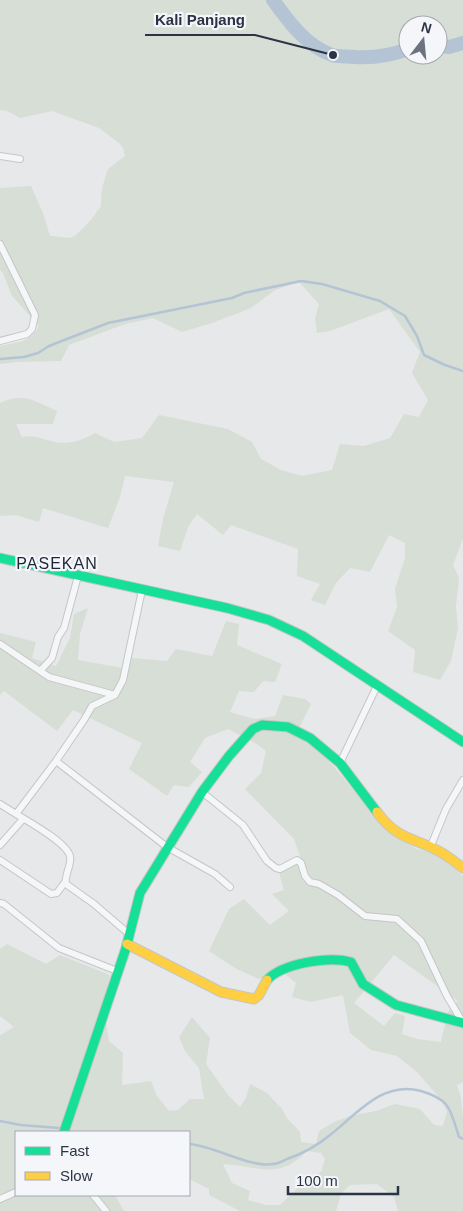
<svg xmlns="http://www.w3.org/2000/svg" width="463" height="1211" font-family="Arial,sans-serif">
<rect width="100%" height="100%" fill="#e6e8ea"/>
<path fill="#d6ded6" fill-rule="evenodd" d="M0,0H463V539L453,565L459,578L456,606L458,628L451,661L440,680L413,672L415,650L388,631L397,607L395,589L405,558V543L389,535L370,572L350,568L336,583L325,605L311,600L320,584L297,576L298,549L231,525L223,535L197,514L188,527L180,551L158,546L163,519L174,482L125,476L120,497L108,528L43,508L39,522L16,515L0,516V403C23,392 35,401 57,411L53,424H16L22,437C37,434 47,442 61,443C74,443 85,439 95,433L114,442L142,438L159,415L228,429L252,442L261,459L281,470L302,476L332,470L340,444L364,446L390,438L404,414L419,417L428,400L412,373L420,352L389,309L330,331L317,333L315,319L319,304L299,282L275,290L251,308L212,323L182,332L153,318L125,324L69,345L61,361L17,362L0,364V346C17,342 31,343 39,326L12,296L3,273L0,270V188L31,186L43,213L50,236L71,238L76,235L91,220L101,206L102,188L108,169L125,156L123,148L119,143L99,128L52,111L20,118L7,111L0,110ZM408,25H438V55H408Z
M88,608L80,634L78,660L128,669L132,658L167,661L176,649L212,656L226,621L239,624L237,645L282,664L275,682L263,681L254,692L239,691L230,712L254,719L275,716L283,695L305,699L311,704L296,734L324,755L381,823L415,848L440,856L463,876V1082L457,1085L461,1097L463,1119V1211H398L394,1197L377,1184L350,1185L341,1194L336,1211H240L209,1195V1189L189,1179V1132H16V1195H115L124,1211H0V1035H1L14,1027L0,1016V949L7,944L46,964L60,955L110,975L107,988L113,996L106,1023L109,1041L123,1053L122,1085L151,1081L157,1096L169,1111L178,1110L190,1099H204L199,1068L185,1051L179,1037L192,1017L210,1038L206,1064L228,1095L240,1107L246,1098L250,1084L267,1093L282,1109L287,1118L300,1132L301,1142L316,1144L319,1131L334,1122L350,1116L376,1111L395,1104L420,1109L434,1125L443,1126L447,1111L438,1096L417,1072L397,1056L371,1050L350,1033L343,995L311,1002L292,997L296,983L278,968L259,979L235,968L209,951L229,909L244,899L270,925L289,911L272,894L284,890L279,872L301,859L294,839L245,789L261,773L266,751L257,744L228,729L205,738L190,762L202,772L189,787L174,785L167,796L129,769L142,743L73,710L57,731L4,691L0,695V633L36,642L32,658L56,666L70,638L74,614ZM394,955L458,1001L448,1012L441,1042L417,1039L402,1034L405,1016L395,1013L384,1026L354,1003ZM307,1151L321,1153L325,1159L321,1172L306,1180L280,1205H266L248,1200L250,1191L232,1183L223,1164C257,1165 277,1182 307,1151Z"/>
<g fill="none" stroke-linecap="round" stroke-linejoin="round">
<path stroke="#b4c4d5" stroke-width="2.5" d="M0,359L24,357L38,353L49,346L108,323L232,298L244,293L301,281L322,284L380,301L405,316L417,336L424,355L445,365L463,371
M0,1121L21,1125L59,1128L62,1131
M189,1144C215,1146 250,1168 273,1164C278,1164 283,1161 287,1159C302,1154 318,1145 330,1135C357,1114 383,1080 421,1091C451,1100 450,1109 459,1137L463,1139"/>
<path stroke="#b4c4d5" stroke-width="14" d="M273,0C288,21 306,46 332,55C339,57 348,56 355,57C374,58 390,56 408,49
M438,45L449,47L463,43"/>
<defs>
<path id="street" d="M0,156L20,159
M0,244L35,315L32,329L27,334L0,341
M0,644L49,677L115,695
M41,670L52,658L58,637L64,628L78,576
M56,761L84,720L92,706L115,695L123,680L142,590
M340,763L377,686
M202,792L243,825L267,861L276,868L280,869L297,860L301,863L305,876L310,882L319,884L338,895L365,916L397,919L421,941L447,996L463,1023
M0,804L16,814L56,761L167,847L215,874L230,887
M16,814C29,822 66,842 70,856C72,865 64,875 66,884L94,904L129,934
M0,845L23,819
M430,848L446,809L463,780
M0,860L51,894L57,893L65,882
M0,903L4,904L59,948L117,971
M93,1195L106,1211
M0,1199L16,1192"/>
<path id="fast" d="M0,558L227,608L269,620L303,636L463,742
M267,980C283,963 329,956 351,962L363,984L396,1005L463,1023
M64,1132L126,948L140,893L202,792L229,756L253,729L262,725L288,727L310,738L340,763L377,812"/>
<path id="slow" d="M377,812C399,842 416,837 444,854C450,858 457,863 463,868
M127,944L221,992L254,999L259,995L267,980"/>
</defs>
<use href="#street" stroke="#c4c6c8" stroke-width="8"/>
<use href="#fast" stroke="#c4c6c8" stroke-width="11"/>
<use href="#slow" stroke="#c4c6c8" stroke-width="11"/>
<use href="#street" stroke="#f5f6f7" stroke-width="6"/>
<use href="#fast" stroke="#16e098" stroke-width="9"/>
<use href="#slow" stroke="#ffcf43" stroke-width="9"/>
</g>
<g text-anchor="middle" stroke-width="4.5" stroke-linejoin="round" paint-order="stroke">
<g font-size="16" letter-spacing="1" fill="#1d2536" stroke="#f4f6f9">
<text x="57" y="569">PASEKAN</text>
</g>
</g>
<path fill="none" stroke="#2b3445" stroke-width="2" d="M333 55L255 35H145"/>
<circle fill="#2b3445" stroke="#f4f6f9" stroke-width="2" cx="333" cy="55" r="5"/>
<g font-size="15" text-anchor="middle" font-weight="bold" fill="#2b3445" stroke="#f4f6f9" stroke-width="4.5" stroke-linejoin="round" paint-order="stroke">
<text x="200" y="25">Kali Panjang</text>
</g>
<rect x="15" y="1131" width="175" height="65" fill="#f4f6f9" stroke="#a4a8b1"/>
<rect x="25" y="1147" width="25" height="8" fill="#16e098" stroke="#a4a8b1"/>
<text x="60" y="1156" font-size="15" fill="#2b3445">Fast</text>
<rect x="25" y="1172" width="25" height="8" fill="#ffcf43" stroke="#a4a8b1"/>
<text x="60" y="1181" font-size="15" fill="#2b3445">Slow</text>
<g transform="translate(423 40) rotate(16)"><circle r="24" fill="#f4f6f9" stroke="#a4a8b1"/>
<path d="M0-4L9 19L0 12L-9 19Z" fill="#6c737f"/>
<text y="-8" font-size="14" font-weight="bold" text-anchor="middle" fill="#2b3445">N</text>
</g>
<path d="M288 1186v8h110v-8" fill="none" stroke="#2b3445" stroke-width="2.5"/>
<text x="296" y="1186" font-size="15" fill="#2b3445" stroke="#f4f6f9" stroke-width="4" paint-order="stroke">100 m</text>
</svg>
